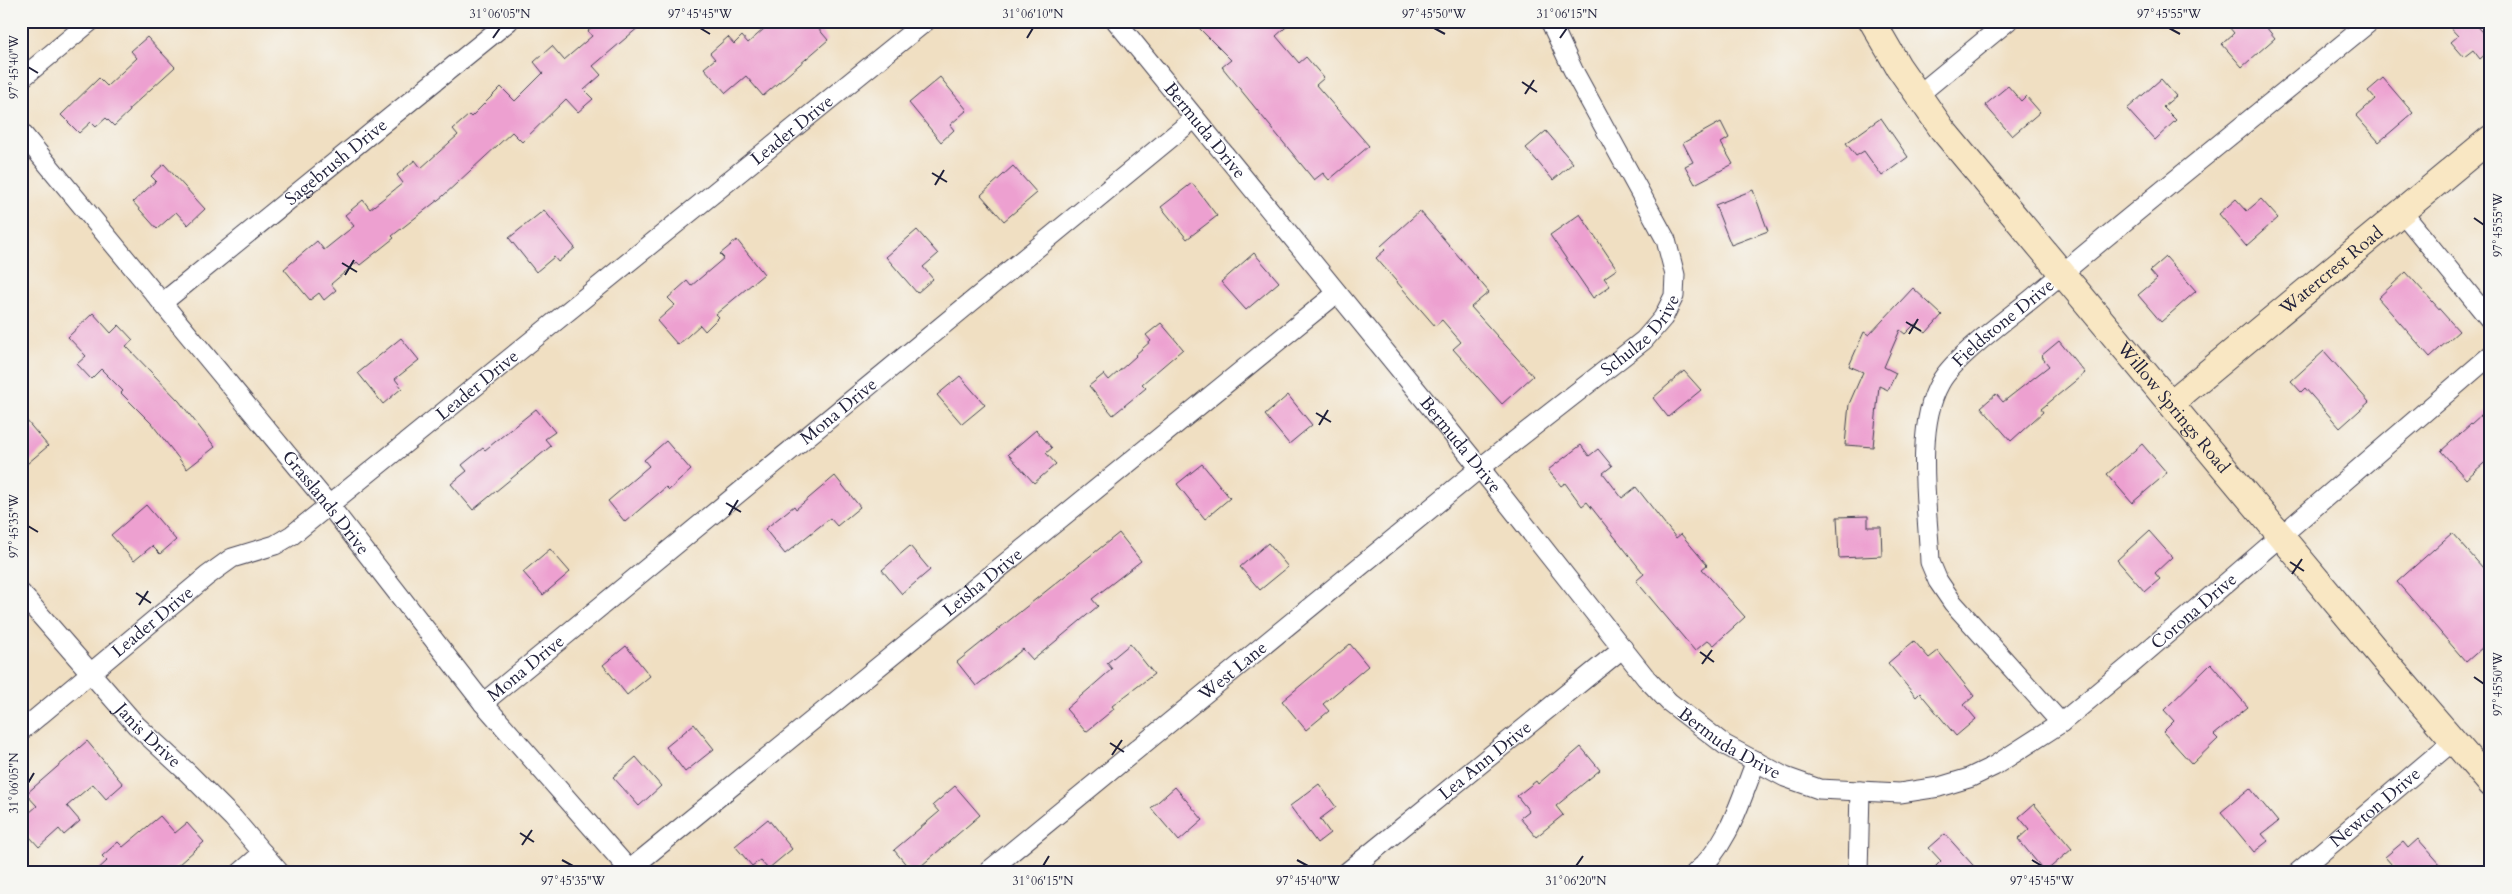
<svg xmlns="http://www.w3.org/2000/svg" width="2512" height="894" font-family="Cardo,serif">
<rect width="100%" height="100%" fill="#f6f6f2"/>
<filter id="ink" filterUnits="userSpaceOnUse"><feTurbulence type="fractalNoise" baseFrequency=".02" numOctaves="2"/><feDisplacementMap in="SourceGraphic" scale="10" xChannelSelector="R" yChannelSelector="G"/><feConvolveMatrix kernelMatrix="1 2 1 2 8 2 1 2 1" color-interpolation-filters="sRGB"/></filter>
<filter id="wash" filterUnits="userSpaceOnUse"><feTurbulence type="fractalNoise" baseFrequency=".0096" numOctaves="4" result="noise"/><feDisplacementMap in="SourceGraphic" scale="20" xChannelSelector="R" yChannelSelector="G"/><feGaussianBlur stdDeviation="1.12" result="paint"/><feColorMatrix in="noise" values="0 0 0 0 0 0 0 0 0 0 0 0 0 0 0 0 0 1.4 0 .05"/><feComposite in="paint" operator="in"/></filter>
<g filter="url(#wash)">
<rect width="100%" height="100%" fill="#f0dfc2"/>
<g id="blocks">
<path fill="#eda0d0" d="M599,21H646L593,66L601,75L584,90L593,99L578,112L566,99L522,142L512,132L443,196L392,236L394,238L360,265L357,262L331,284L336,290L324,300L319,293L310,300L284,269L317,241L324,250L354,226L345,215L363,200L370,209L403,183L397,175L415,160L421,168L458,135L453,129L469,115L471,117L501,87L515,101L543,73L534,62L552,46L564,60L592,36L588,31Z
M773,21H812L828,40L763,96L746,76L726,93L704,68L715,59L710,53L728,37L734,44L742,36L748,43Z
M1192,21H1293L1276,36L1299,63L1306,57L1324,78L1316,85L1369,146L1329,180L1323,173L1314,180L1222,67L1231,60Z
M2224,21H2261L2275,38L2242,67L2222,44L2234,33Z
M2444,21H2473L2491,41V49L2480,59L2473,50L2464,57L2451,42L2458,36Z
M147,37L175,67L129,109L130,111L114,126L106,118L96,127L91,122L79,133L61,115L99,78L107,86L137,58L131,51Z
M940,77L967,110L950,125L954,130L941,142L909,103Z
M2383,78L2413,113L2379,142L2356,116L2375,99L2368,91Z
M2161,79L2176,96L2163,107L2176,120L2155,140L2127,109Z
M2008,86L2021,101L2026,96L2040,112L2012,136L1985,105Z
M1881,118L1908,157L1882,176L1864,151L1856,156L1846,143Z
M1721,122L1729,138L1721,143L1733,164L1695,184L1685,166L1693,162L1683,143Z
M1546,131L1573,163L1553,180L1526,148Z
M164,164L205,209L188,225L176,212L157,229L133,202L156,181L151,176Z
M1013,166L1037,193L1004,221L981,195Z
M1192,183L1217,216L1187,239L1161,207Z
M1753,190L1768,231L1731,245L1715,205Z
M2236,199L2247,211L2261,199L2278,218L2246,246L2219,214Z
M544,210L575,248L558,262L554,257L536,272L509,238Z
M1420,211L1489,292L1471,307L1533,376L1502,404L1453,349L1461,342L1442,320L1435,326L1376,258L1385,250L1381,246Z
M1580,214L1617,269L1604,278L1610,286L1593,298L1550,235Z
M917,230L938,254L923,267L933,279L917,293L886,257Z
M737,240L764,274L716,314L719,317L705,331L700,325L678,345L657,321L675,305L668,298L687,281L691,286L724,258L720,254Z
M1254,253L1279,282L1246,310L1221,282Z
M2166,257L2196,291L2161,322L2138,295L2157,279L2150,271Z
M2406,272L2459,331L2430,357L2378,298Z
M1913,288L1942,315L1926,333L1915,324L1905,334L1900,330L1884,367L1896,373L1888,390L1879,386L1873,447L1845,445L1849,404L1863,372L1849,366L1864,332L1869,335Z
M93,313L111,333L119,325L133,340L126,346L179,401L215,447L187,469L151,423L121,393L123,391L101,369L91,379L77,364L86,356L68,337Z
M1161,323L1183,349L1142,384L1146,388L1113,415L1089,386L1104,374L1109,380L1136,356L1135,355L1151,341L1146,335Z
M401,338L419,360L395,379L402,388L383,404L358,373Z
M2059,341L2085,373L2041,409L2043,412L2011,441L1981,407L1996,394L2003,402L2049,366L2041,356Z
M2324,351L2369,402L2340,428L2305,388L2301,392L2291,381Z
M1684,371L1701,390L1668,417L1653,398Z
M960,376L985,405L962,424L937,395Z
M1288,395L1312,425L1289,444L1265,415Z
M2491,406V457L2466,479L2441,451Z
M536,409L555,432L545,439L551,446L473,510L451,484L467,471L462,465L483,448L485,450Z
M21,414L48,446L21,469Z
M1036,430L1052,448L1046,453L1056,464L1034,483L1008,454Z
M666,441L691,470L669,490L666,487L625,522L608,501L649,466L644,460Z
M2142,444L2167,473L2132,503L2107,474Z
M1581,445L1589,456L1598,449L1612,466L1603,473L1622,498L1636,487L1676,538L1681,534L1707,565L1702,569L1745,617L1714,645L1708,640L1695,651L1636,581L1644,574L1587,502L1582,506L1565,483L1561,486L1548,470Z
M1202,464L1230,498L1205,519L1177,484Z
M835,476L860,507L837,526L830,518L785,554L765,529L794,506L796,509Z
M146,505L176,540L160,554L152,546L134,561L111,535Z
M1868,516V527H1881L1882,556L1839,558L1837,517Z
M2149,531L2172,557L2155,573L2160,579L2145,592L2117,560Z
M1119,533L1141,561L1092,599L1098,606L1033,660L1023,649L976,686L957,662Z
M2452,533L2491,577V640L2466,662L2397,582Z
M1268,543L1288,567L1260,590L1240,567Z
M910,546L930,570L902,594L882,570Z
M550,549L570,572L543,595L523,572Z
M1914,641L1929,658L1938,651L1974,696L1964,705L1976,719L1956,736L1920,693L1916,697L1888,663Z
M1130,644L1154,674L1112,706L1114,709L1086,732L1066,709L1112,669L1107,663Z
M1350,644L1368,666L1323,704L1329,711L1306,730L1282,701Z
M626,646L650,676L627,695L603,665Z
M2211,664L2248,707L2214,735L2218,739L2192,764L2163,732L2174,721L2164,710Z
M694,724L714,749L685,772L666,747Z
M87,741L123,784L106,799L93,784L67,806L80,821L64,835L59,829L39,847L21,827V820L37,806L26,794Z
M1581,747L1600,770L1556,806L1563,815L1536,837L1520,818L1529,811L1517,796L1536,781L1538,784Z
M636,757L661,786L639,806L613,777Z
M1319,784L1336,807L1320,819L1330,833L1317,843L1290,806Z
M955,786L980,815L913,873L894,850L939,812L933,805Z
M1175,787L1203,820L1179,841L1151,808Z
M2250,788L2278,822L2262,834L2268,841L2254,852L2221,812Z
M2034,804L2072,849L2045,872L2018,839L2029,829L2019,817Z
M160,816L175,833L187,823L204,842L169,873H94L107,861L102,856L118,842L123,847Z
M768,819L792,849L768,869L760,860L752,866L735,846Z
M1945,834L1980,873H1929L1941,861L1929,848Z
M2418,839L2448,873H2399L2385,857L2403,842L2408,848Z"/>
</g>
</g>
<g filter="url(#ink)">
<use href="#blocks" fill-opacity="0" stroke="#413e4f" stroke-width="1"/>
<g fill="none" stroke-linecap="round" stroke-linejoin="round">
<defs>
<g id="street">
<path id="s1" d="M1116,21L1480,468L1646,678L1669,702L1725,745L1785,777L1819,789L1900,793L1939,787L1969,778L1994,766L2061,723L2132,664L2491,355"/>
<path d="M21,79L91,21"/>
<path d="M1917,96L2008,21"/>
<path id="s2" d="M21,132L329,505L483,703L632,873"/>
<path d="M2402,212L2491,321"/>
<path id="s3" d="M162,303L509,21"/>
<path id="s4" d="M21,593L136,725L188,773L233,818L280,873"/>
<path id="s5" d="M483,703L1195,118"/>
<path id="s6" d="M2061,723L1953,603L1938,581L1930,562C1928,510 1914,429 1940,383C1954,357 2010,317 2034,297C2145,203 2259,113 2371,21"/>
<path id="s7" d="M21,731L207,576L232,558L275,545L292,535L926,21"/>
<path id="s8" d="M629,870L1337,293"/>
<path d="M240,873L263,853"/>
<path id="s9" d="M986,873L1480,468L1644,340L1663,318L1674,296L1675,275L1666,240L1573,70L1550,21"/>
<path id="s10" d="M1346,873L1623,648"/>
<path d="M1695,873C1729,845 1740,801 1756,761"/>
<path d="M1858,873L1860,791"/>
<path id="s11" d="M2297,873L2453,741"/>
</g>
<g id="secondary">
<path id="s12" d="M1872,21L1898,66L1942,129L2384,660L2491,784"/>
<path id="s13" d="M2171,403L2491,138"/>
</g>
</defs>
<use href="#street" stroke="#413e4f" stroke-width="21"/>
<use href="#secondary" stroke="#413e4f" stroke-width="28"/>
<use href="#street" stroke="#fff" stroke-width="19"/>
<use href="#secondary" stroke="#f9e7c3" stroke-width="26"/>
</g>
</g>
<path fill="none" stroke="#22223b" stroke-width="2" d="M700,28L710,34M1434,28L1445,34M2169,28L2180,34M493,38L500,28M1027,38L1033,28M1560,38L1567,28M28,67L38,73M1522,82L1537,92M1525,94L1534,80M932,173L947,182M935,185L944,170M2474,218L2484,225M342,263L357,272M345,275L354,260M1906,322L1921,331M1909,334L1918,319M1316,413L1331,422M1319,425L1328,410M726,503L741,512M729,515L738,500M28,526L38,532M2290,562L2304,571M2292,574L2302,559M136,593L151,603M139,605L148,591M1700,652L1714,662M1702,664L1712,650M2474,677L2484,684M1110,743L1124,752M1112,755L1122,740M28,783L34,773M520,833L534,842M522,845L532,830M562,860L573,866M1297,860L1308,866M2032,860L2042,866M1043,866L1049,856M1576,866L1583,856"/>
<g text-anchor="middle" stroke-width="4.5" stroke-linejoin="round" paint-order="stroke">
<g font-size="18" fill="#22223b" stroke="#f6f6f2">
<text dy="6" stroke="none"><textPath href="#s7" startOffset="981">Leader Drive</textPath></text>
<text dy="6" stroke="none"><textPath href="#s1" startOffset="141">Bermuda Drive</textPath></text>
<text dy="6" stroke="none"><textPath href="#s3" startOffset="224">Sagebrush Drive</textPath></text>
<text dy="6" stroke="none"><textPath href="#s13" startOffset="208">Watercrest Road</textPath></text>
<text dy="6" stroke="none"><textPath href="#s6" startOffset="478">Fieldstone Drive</textPath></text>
<text dy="6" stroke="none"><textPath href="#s9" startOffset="848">Schulze Drive</textPath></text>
<text dy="6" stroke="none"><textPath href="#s7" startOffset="576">Leader Drive</textPath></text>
<text dy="6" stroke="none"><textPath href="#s12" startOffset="491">Willow Springs Road</textPath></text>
<text dy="6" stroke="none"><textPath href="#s5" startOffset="460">Mona Drive</textPath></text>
<text dy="6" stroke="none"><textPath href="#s1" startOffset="546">Bermuda Drive</textPath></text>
<text dy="6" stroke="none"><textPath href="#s2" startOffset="480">Grasslands Drive</textPath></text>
<text dy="6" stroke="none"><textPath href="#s8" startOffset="456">Leisha Drive</textPath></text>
<text dy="6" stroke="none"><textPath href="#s1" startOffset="1485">Corona Drive</textPath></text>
<text dy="6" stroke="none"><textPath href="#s7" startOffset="171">Leader Drive</textPath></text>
<text dy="6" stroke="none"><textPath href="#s5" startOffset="55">Mona Drive</textPath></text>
<text dy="6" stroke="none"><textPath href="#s9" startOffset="319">West Lane</textPath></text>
<text dy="6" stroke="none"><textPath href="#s4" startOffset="191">Janis Drive</textPath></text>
<text dy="6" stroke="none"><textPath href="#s1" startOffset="951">Bermuda Drive</textPath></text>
<text dy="6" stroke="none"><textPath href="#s10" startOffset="179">Lea Ann Drive</textPath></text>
<text dy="6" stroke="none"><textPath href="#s11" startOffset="102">Newton Drive</textPath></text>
</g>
</g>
<rect width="2512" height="894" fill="none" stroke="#f6f6f2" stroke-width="55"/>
<rect x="28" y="28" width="2456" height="838" fill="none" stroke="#22223b" stroke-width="2"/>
<g font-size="12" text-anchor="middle" fill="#22223b">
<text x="500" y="18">31°06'05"N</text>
<text x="700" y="18">97°45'45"W</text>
<text x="1033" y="18">31°06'10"N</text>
<text x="1434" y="18">97°45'50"W</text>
<text x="1567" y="18">31°06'15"N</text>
<text x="2169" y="18">97°45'55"W</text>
<text transform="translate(14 67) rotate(-90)" y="4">97°45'40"W</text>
<text transform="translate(2498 225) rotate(-90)" y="4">97°45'55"W</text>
<text transform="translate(14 526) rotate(-90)" y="4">97°45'35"W</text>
<text transform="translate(2498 684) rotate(-90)" y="4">97°45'50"W</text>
<text transform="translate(14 783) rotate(-90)" y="4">31°06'05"N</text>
<text x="573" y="885">97°45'35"W</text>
<text x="1043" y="885">31°06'15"N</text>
<text x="1308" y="885">97°45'40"W</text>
<text x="1576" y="885">31°06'20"N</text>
<text x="2042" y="885">97°45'45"W</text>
</g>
</svg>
